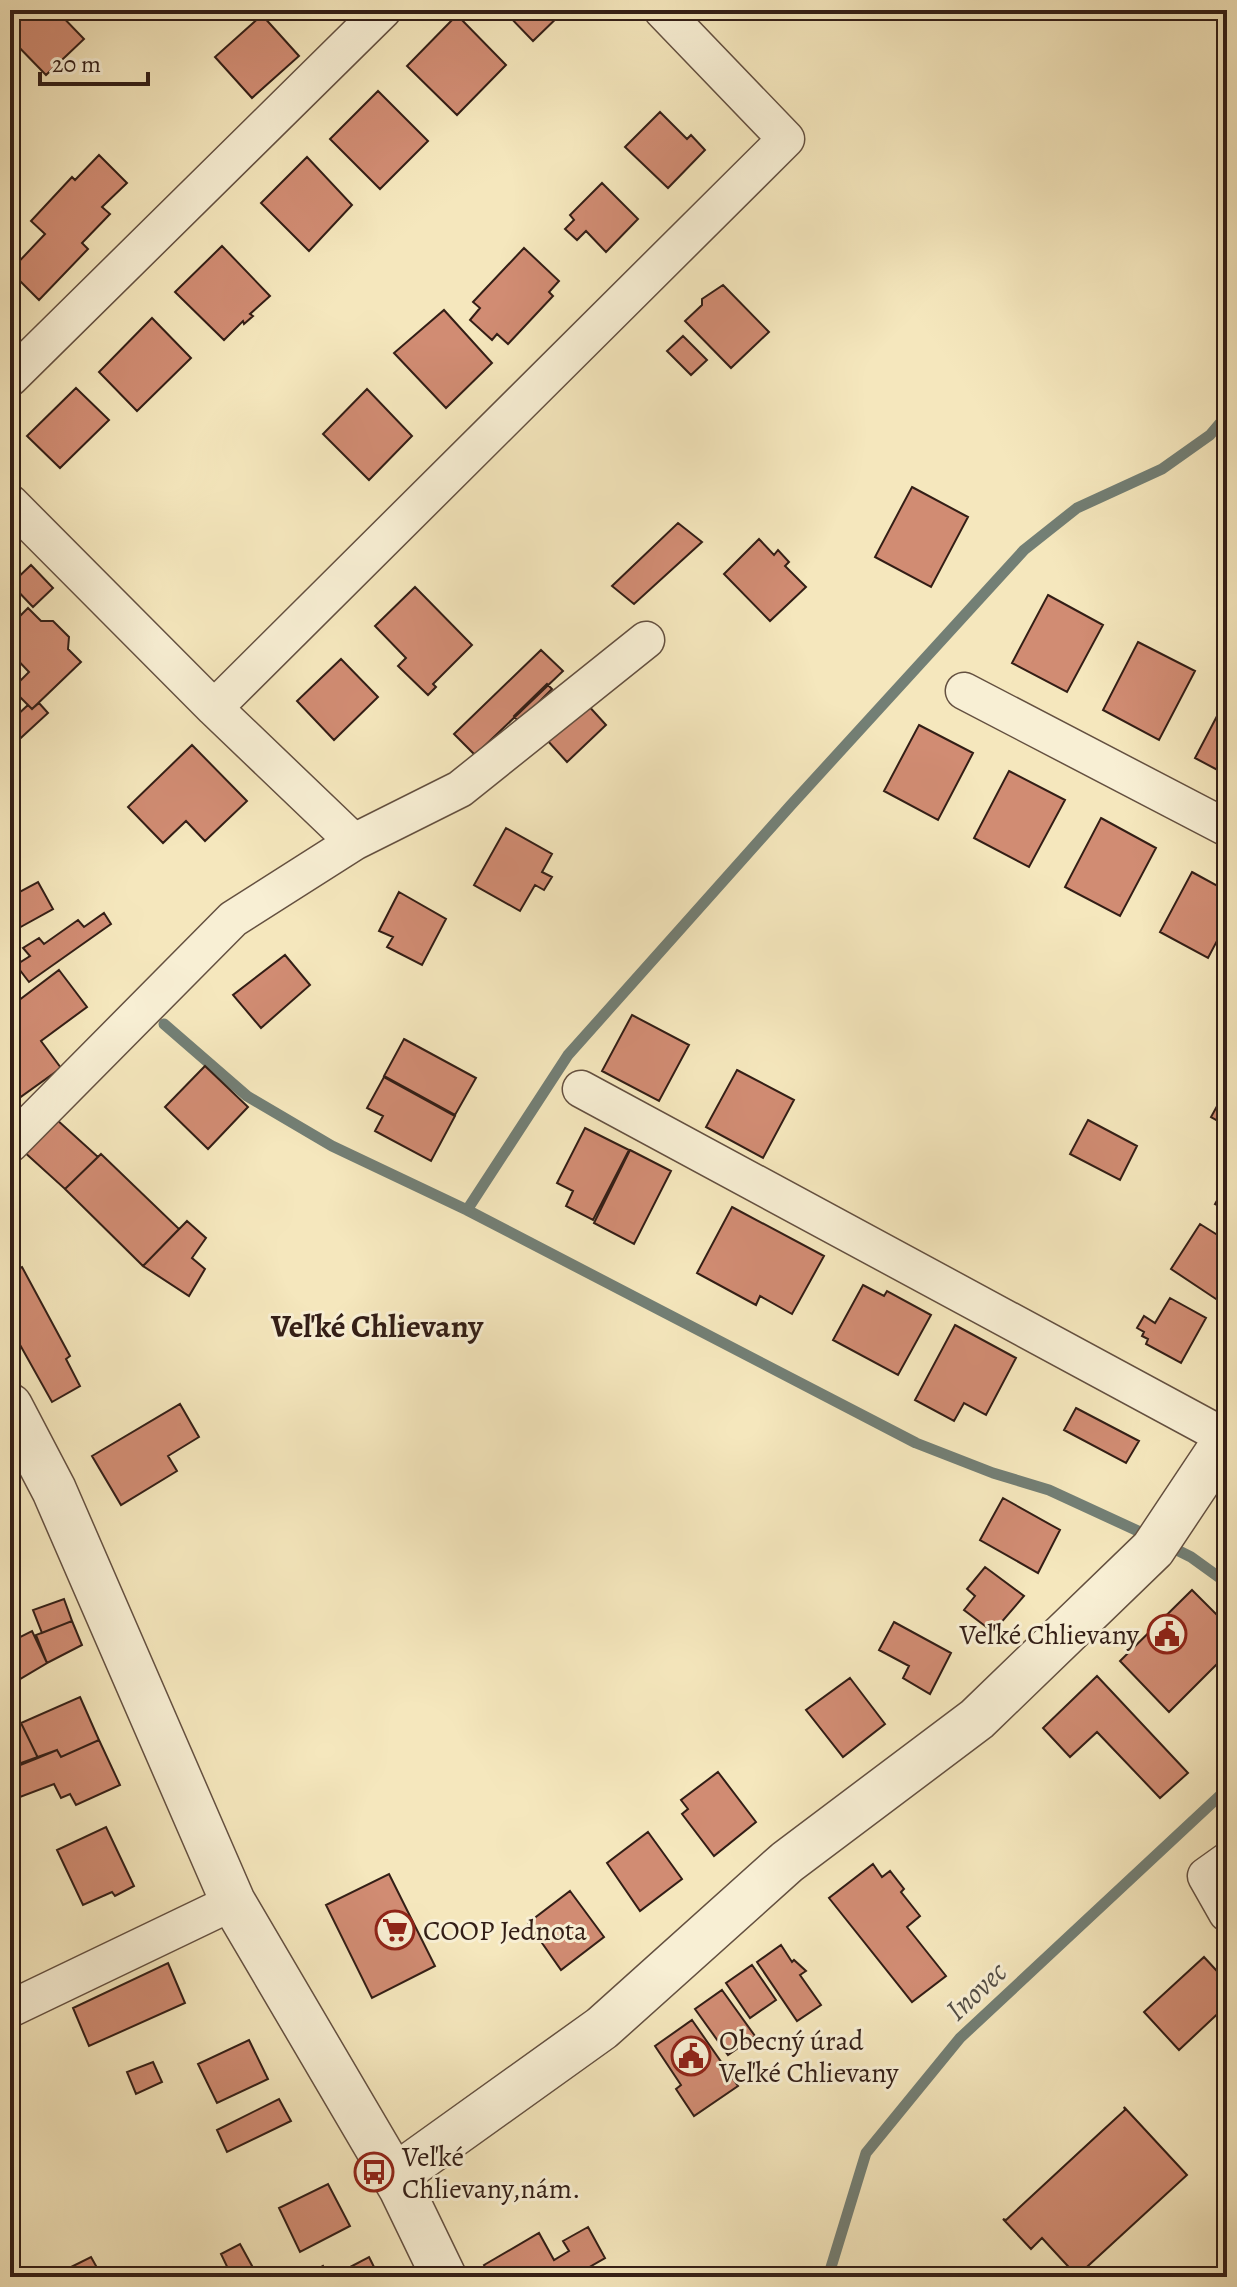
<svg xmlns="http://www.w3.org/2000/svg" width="1237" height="2287" font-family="Alegreya,serif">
<rect width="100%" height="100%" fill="#f5e7bd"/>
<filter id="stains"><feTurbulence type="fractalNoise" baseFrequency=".0025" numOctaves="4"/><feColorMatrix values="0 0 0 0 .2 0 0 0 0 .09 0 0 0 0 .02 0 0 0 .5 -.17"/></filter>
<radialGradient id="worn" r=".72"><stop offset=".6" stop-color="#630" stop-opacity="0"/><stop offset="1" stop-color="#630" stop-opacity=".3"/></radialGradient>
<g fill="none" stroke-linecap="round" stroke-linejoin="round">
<path stroke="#737f75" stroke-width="11" d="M164,1024L247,1096L332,1146L467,1210L916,1443L993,1473L1049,1490L1151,1537
M467,1210L568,1055L791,805L1024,550L1077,508L1162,469L1210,435L1227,415
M1167,1545L1191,1557L1227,1583
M828,2277L866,2153L960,2038L1227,1789"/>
</g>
<path fill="#d18c73" stroke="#331e16" stroke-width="2" d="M10,10H56L84,39L46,75L10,38Z
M503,10H565L533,41Z
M262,15L299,56L252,98L215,57Z
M457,15L506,65L457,115L407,66Z
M378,91L428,141L380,189L330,139Z
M660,112L687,139L691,135L705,150L668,188L625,147Z
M99,155L127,183L102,207L110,214L82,243L88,249L39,300L10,271L45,234L31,221L72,177L75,180Z
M307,157L352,205L309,251L261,203Z
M602,183L638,219L606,252L586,231L577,240L565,229L574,220L570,215Z
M222,246L270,296L250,314L253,316L244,324L243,321L224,340L175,292Z
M524,248L559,281L549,292L553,296L508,344L497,334L492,340L470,320L480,308L473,302Z
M723,285L769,332L731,368L685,321L702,305V299Z
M444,310L492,363L446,408L394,353Z
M152,318L191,358L137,411L99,372Z
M683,336L707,360L691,375L667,351Z
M76,388L109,420L60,468L27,436Z
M367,389L412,436L369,480L323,434Z
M912,487L968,517L931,587L875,557Z
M678,523L702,542L634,604L612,586Z
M759,539L774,555L778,550L789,562L785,566L806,587L770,621L724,574Z
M31,565L53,588L33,607L11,584Z
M415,587L472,645L433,684L436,687L428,695L398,666L406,658L375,626Z
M1048,595L1103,625L1067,692L1012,663Z
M28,608L41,621H53L69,637L68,649L81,662L32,709L12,689L29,672L10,652V626Z
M1138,642L1195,671L1159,740L1103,710Z
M541,650L563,671L475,755L454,734Z
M341,659L378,697L334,740L297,701Z
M547,684L552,689L519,722L514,716Z
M1227,697V775L1195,758Z
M39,703L48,713L12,746L10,713L14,718L28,705L32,709Z
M586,703L606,725L567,762L547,740Z
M919,725L973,753L938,820L884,791Z
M192,745L247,801L205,841L186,821L163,843L128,807Z
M1009,771L1065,800L1029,867L974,838Z
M1101,818L1156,848L1120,916L1065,887Z
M506,828L552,854L542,872L552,877L544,890L535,885L520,911L474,885Z
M1192,872L1227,891V922L1208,958L1160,932Z
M38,882L53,909L17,929L10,916V897Z
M399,892L446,919L422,965L387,947L393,937L379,931Z
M104,913L111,924L29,982L16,965L30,956L23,948L39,938L44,944L78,920L84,927Z
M285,955L310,985L261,1028L233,995Z
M59,970L87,1007L41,1041L61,1068L15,1101L10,1094V1007Z
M632,1015L689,1045L659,1101L602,1071Z
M404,1039L476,1078L455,1115L384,1076Z
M205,1066L248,1107L208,1149L165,1107Z
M737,1070L794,1100L763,1158L706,1127Z
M384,1077L455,1116L431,1161L375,1131L383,1116L367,1108Z
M1227,1088V1126L1211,1117Z
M56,1119L98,1157L65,1189L22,1150Z
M1088,1120L1137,1146L1120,1180L1070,1154Z
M585,1128L629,1150L593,1220L566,1206L573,1191L557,1183Z
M630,1150L671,1171L634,1244L594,1223Z
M101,1154L179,1229L143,1266L65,1189Z
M1227,1183V1210L1215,1204Z
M732,1207L824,1256L792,1314L760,1296L756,1305L697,1273Z
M187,1221L206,1238L192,1258L205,1269L189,1296L143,1266Z
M1200,1224L1227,1241V1290L1219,1301L1171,1269Z
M22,1267L70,1356L66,1359L80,1386L52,1402L10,1327V1273Z
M863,1285L884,1296L887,1291L931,1315L898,1375L833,1340Z
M1170,1298L1206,1318L1181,1363L1146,1344L1148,1339L1142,1336L1144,1332L1137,1328L1144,1316L1155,1323Z
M955,1325L1016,1358L986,1415L964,1403L954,1421L915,1400Z
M180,1404L199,1437L168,1456L177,1471L121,1505L92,1456Z
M1076,1408L1139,1441L1126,1463L1064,1430Z
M1003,1498L1060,1530L1038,1573L980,1540Z
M985,1567L1024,1596L993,1632L964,1610L975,1596L967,1589Z
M1192,1590L1224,1622L1227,1620V1654L1169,1712L1120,1661Z
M64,1599L72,1621L42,1633L33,1610Z
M72,1621L82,1645L47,1663L36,1635Z
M894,1622L951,1653L930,1694L903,1678L909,1666L879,1650Z
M32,1631L47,1663L15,1682L10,1673V1642Z
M1097,1676L1188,1773L1160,1798L1097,1732L1070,1757L1043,1728Z
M850,1678L885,1724L843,1757L806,1710Z
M80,1697L99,1740L61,1757L57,1750L38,1758L21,1723Z
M21,1723L38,1758L18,1766L10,1750V1728Z
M99,1740L120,1785L76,1805L70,1794L61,1798L54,1784L20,1797L10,1775V1767L57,1750L61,1757Z
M718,1772L756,1822L714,1856L682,1814L688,1809L681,1800Z
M106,1827L134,1886L115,1896L112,1892L83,1905L57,1850Z
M648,1832L682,1879L640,1911L607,1863Z
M873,1864L882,1877L890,1871L904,1889L901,1892L920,1916L907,1927L946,1976L912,2002L829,1898Z
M389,1874L435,1966L372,1998L326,1905Z
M570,1891L604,1937L561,1970L528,1923Z
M781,1945L792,1962L794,1960L806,1971L800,1975L821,2005L797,2021L757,1962Z
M1204,1957L1227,1982V2005L1179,2050L1144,2012Z
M168,1963L185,2003L89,2046L73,2008Z
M752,1965L776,2000L750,2018L726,1983Z
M722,1990L755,2036L728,2055L695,2009Z
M692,2020L738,2086L694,2116L676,2089L681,2085L655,2046Z
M249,2040L268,2079L217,2103L198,2064Z
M153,2062L162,2082L136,2094L127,2072Z
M279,2099L291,2121L227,2152L217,2130Z
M1124,2107L1187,2175L1077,2276L1042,2238L1031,2249L1003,2219L1006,2220L1102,2131L1125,2110Z
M328,2184L350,2226L300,2252L279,2208Z
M588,2227L605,2258L572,2277H491L484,2265L539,2233L554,2260L569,2251L563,2241Z
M240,2244L257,2275L252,2277H232L221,2254Z
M91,2257L100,2273L93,2277H64L61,2272Z
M369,2257L379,2277H331Z
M323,2266L328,2277H303Z"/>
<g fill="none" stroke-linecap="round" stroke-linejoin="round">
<defs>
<path id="minor" d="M10,378L383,10
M10,503L214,708L354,842
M964,691L1227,828
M214,708L786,139L662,10
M581,1089L1227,1438
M10,1144L233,919L354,842L460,789L646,640
M1227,1861L1206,1876L1227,1913
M10,2009L233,1902"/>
<path id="tertiary" d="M10,1406L54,1490L233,1902L401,2188L444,2277
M394,2177L602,2028L787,1862L977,1719L1153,1549L1227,1438"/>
</defs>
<use href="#minor" stroke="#645040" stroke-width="39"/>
<use href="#tertiary" stroke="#645040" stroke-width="47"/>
<use href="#minor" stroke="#f8efd4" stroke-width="36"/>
<use href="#tertiary" stroke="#f8efd4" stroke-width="44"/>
</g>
<defs>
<symbol id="civic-ring" viewBox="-11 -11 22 22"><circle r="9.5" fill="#f8efd4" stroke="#8f2418" stroke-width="1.5"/><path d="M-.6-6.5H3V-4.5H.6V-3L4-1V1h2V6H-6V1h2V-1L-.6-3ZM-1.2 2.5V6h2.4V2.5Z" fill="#8f2418"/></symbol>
<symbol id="supermarket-ring" viewBox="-11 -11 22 22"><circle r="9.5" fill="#f8efd4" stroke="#8f2418" stroke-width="1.5"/><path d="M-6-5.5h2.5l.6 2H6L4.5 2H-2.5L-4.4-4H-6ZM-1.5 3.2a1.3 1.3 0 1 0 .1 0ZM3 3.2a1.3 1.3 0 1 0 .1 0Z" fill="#8f2418"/></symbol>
<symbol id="bus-ring" viewBox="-11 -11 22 22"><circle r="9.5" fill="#f8efd4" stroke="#8f2418" stroke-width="1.5"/><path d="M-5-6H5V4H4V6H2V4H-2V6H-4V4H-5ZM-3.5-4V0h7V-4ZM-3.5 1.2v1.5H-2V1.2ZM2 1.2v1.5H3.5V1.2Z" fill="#8f2418"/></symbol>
</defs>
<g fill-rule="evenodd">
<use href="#civic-ring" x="1145" y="1612" width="44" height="44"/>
<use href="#supermarket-ring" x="373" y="1908" width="44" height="44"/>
<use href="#civic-ring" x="669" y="2034" width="44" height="44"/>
<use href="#bus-ring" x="352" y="2150" width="44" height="44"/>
</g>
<g text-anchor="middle" stroke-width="6" stroke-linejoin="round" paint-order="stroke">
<g font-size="28" fill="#331e16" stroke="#f8efd4" text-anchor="start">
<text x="1139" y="1644" text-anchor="end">Veľké Chlievany</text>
<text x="423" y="1940">COOP Jednota</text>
<text x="719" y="2050">Obecný úrad<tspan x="719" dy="32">Veľké Chlievany</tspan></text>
<text x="402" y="2166">Veľké<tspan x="402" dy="32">Chlievany,nám.</tspan></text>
</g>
<g font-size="30" font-style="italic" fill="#534e46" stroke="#f8efd4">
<text transform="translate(976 1991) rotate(-43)" y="10">Inovec</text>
</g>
<g font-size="32" font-weight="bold" fill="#331e16" stroke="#f8efd4">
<text x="377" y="1337">Veľké Chlievany</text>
</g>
</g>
<rect width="1237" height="2287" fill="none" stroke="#f5e7bd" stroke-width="40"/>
<rect x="12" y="12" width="1213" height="2263" fill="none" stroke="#331e16" stroke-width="4"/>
<rect x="20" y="20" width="1197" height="2247" fill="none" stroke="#331e16" stroke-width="2"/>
<path d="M40 72v12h108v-12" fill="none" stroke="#331e16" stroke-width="4"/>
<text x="52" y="72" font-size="24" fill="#331e16" stroke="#f8efd4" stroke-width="6" paint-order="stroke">20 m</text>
<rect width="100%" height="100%" filter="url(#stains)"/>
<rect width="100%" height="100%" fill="url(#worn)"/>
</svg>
